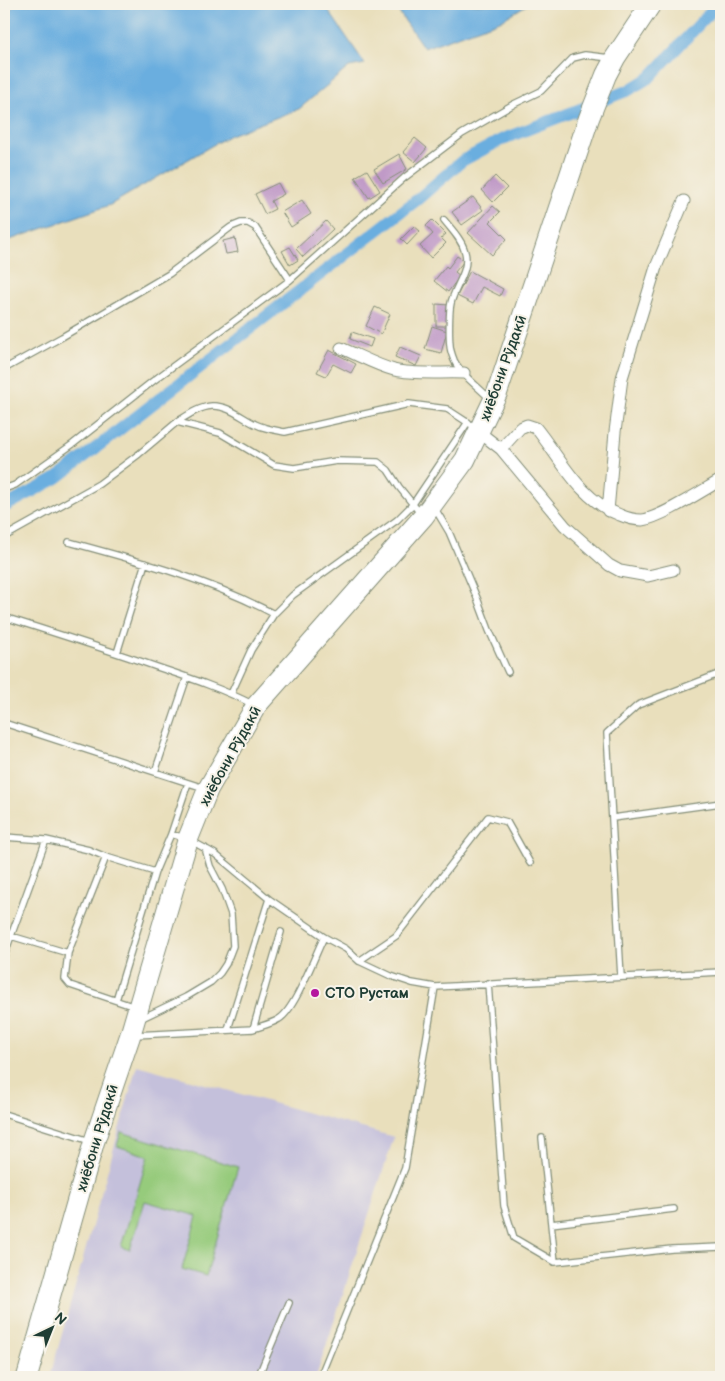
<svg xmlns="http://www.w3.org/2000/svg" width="725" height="1381" font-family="'Balsamiq Sans',sans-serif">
<rect width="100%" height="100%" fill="#f7f3e8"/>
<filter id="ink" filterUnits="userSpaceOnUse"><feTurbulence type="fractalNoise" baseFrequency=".02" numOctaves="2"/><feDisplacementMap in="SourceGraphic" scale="10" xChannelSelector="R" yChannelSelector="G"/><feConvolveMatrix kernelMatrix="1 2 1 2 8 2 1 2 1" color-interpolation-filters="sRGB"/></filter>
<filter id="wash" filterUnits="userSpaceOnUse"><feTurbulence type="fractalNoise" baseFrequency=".0096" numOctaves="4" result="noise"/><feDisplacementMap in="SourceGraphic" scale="20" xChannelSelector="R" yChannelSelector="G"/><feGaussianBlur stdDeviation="1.12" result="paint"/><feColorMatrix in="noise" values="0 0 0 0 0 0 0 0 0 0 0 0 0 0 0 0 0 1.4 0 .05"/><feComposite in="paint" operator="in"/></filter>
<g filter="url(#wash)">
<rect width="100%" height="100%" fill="#e9dfbc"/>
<path fill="#c4c0db" d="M137,1065L394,1137L316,1377H50Z"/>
<path fill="#96cb7c" stroke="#5a8458" d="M121,1132L238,1167L206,1276L182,1269L197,1216L145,1201L130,1250L121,1247L148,1156L117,1146Z"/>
<path fill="#6aaedf" stroke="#44768a" d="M16,4H324L365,64L349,67L299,109L230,135L110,205L4,242V15Z
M393,4H528L500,21L424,48Z"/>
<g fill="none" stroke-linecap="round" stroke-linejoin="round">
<path stroke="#6aaedf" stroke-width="12" d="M4,507L57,478L418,199L462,161L503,139L629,90L650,77L718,4"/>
</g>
<g id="blocks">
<path fill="#c09ac7" d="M415,138L427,148L415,162L403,152Z
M399,154L407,169L383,183L374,169Z
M367,170L380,191L369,198L355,177Z
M495,176L507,188L493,202L482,190Z
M278,183L284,194L271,201L275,209L265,214L255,194Z
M473,197L483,210L462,225L452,212Z
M302,200L311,214L291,227L282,212Z
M493,206L500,212L490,222L507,239L492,255L468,233Z
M432,220L446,234L441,238L446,243L431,258L420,246L433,234L426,226Z
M326,221L333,229L303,257L296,249Z
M414,226L420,231L407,245L401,239Z
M235,238L238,252L226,254L223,241Z
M290,247L298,260L290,265L282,251Z
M457,256L464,261L455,272L460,276L448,292L434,281L446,266L448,268Z
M470,271L503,289L500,296L482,287L473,304L457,296Z
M436,304L449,305L448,326H436Z
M375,307L390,314L381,334L366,326Z
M432,326L447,331L441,353L425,349Z
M352,332L373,339L370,347L350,339Z
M400,347L421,356L416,366L395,357Z
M329,350L356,364L351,373L333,364L326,376L317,372Z"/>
</g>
</g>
<g filter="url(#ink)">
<use href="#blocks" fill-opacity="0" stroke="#848e78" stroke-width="1"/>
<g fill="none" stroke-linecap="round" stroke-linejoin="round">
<defs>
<path id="lane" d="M444,220C452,230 462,240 465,252C470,270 455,286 451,303C449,311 449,336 450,345C450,350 452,355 454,360C460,374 479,387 490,399
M4,369L62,337L169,274L231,227L241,223H248L255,227L290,280
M177,422C188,415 199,407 212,406C228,405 242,418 255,424C265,429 275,430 285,432L409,404L447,409L470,424
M4,489L15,485L73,444L153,381L290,280L404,178L462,134L514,104L541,91L573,58L585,55L610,58
M434,507L449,532L477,598L489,630L508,672
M4,537L99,484L139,454L177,422L220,433L274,465L294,468L337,461L378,462L388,470L399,487L420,513
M69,542C139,561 210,580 274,614
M4,617C55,633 106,649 157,667C190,678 223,689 254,705
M117,653L145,563
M231,694L251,650L274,614L293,595L397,520L413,504L468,422
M4,723L204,788
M155,772L187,677
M613,818L721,803
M171,834L188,783
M4,837L46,840L89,850L106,857
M11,936L46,840
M68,953L106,857L155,872L171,834L188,839L215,854L269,899L324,937L346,949L359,961L391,976L412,983L435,987L721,972
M4,956L11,936L68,953L65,979L70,985L135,1007
M359,961L396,936L488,817L507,822L530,863
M621,977L607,733L638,705L721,673
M488,983L504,1206L514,1238L555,1262L672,1249L721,1247
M116,1000L155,872
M140,1019L186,997L211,982L220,973L226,964L233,946L231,914L222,889L210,866L205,848
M228,1029L269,899
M253,1029C261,1026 271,1024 279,1019C295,1010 315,955 324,937
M135,1035L253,1029L281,932
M4,1114L90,1141
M542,1138L555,1262
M551,1224L674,1209
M258,1377L289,1303
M320,1377L405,1168L435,987"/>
<path id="street" d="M341,348C358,355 376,365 394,370C415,375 442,372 464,373
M479,432L501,449L565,526L609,565L620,571L648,576L673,570
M501,449L520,428L527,425L536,428C561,459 580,500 620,515C627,518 635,520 642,520C661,518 703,490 721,480
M608,511L615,432L622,378L656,267L684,201"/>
<path id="highway" d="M27,1377L94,1142L130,1036L188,839L208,789L256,706L423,517L465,460L497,393L589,118L606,75L615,58L651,4"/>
</defs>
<use href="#lane" stroke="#848e78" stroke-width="8"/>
<use href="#street" stroke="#848e78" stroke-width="13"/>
<use href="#highway" stroke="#848e78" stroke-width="22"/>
<use href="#lane" stroke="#fff" stroke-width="5.5"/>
<use href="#street" stroke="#fff" stroke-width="11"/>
<use href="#highway" stroke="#fff" stroke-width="20"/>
</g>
</g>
<circle fill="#b5179e" stroke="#f7f3e8" stroke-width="2" cx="315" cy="993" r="5"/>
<g text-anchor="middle" stroke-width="4" stroke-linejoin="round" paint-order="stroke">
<g font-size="15" fill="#1f3d34" stroke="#f7f3e8">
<text transform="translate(503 368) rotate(-70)" y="5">хиёбони Рӯдакӣ</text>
<text transform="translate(230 756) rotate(-61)" y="5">хиёбони Рӯдакӣ</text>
<text transform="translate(97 1138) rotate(-73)" y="5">хиёбони Рӯдакӣ</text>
</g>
<g font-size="15" font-weight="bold" fill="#1f3d34" stroke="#f7f3e8" text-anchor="start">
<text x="325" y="998">СТО Рустам</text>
</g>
</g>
<rect width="725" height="1381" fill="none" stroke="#f7f3e8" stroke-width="20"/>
<g transform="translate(52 1328) rotate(43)" stroke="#f7f3e8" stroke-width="4" paint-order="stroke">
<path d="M0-4L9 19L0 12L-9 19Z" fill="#1f3d34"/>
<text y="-8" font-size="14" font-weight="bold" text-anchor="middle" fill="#1f3d34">N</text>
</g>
</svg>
